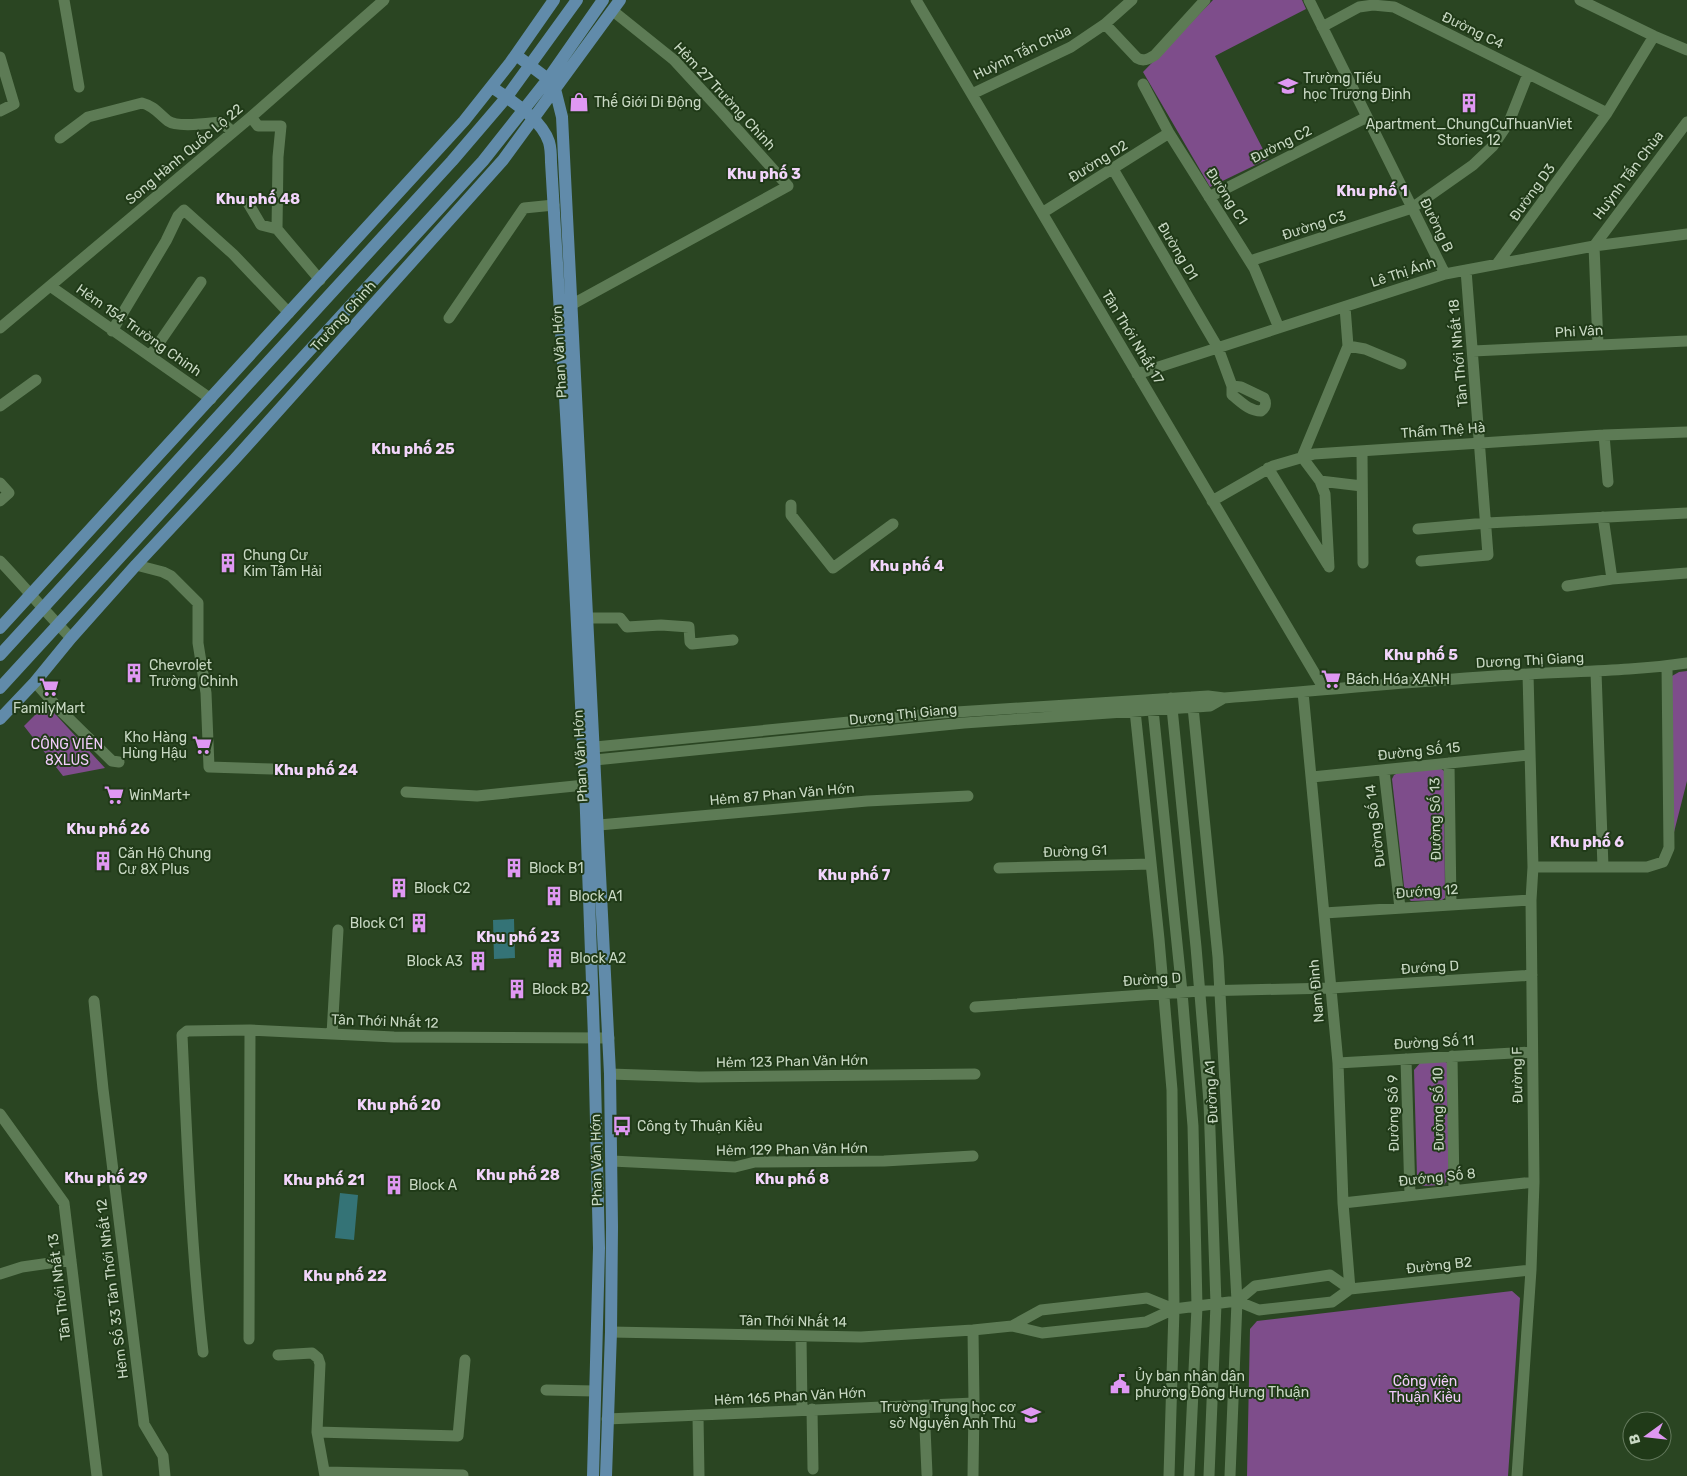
<svg xmlns="http://www.w3.org/2000/svg" width="1687" height="1476" font-family="Rubik,sans-serif">
<rect width="100%" height="100%" fill="#2a4522"/>
<path fill="#7e4d8b" d="M1213,0H1302L1306,9L1215,56L1268,159L1210,187L1143,72Z
M1687,671V781L1671,844L1672,676L1679,672Z
M46,704L105,768L63,776L24,726Z
M1440,768L1444,771L1445,898L1442,900L1411,901L1405,895L1392,779L1394,775L1398,773Z
M1444,1061L1447,1063L1449,1178L1444,1185L1422,1186L1417,1177L1414,1070L1421,1062Z
M1512,1291L1520,1298L1508,1476H1247L1250,1329L1257,1321Z"/>
<path fill="#347376" d="M514,919L515,958L494,959L493,920Z
M340,1193L358,1195L354,1240L335,1238Z"/>
<g fill="none" stroke-linecap="round" stroke-linejoin="round">
<path stroke="#5d7b55" stroke-width="11" d="M64,0L79,87
M916,0L1324,689
M1309,0L1445,274
M1580,0L1654,36L1687,50
M1105,24L1137,58C1144,62 1148,59 1155,55L1205,0
M1322,27L1359,7L1373,5L1394,7L1607,113
M0,57L14,104L0,111
M1143,84L1169,133L1254,268L1279,328
M972,94L1071,47L1105,24L1132,0
M251,117L258,126H281L278,157L277,229
M60,138L88,117L142,103C154,106 159,114 168,121C178,128 209,123 221,122L233,132
M1113,169L1218,348L1232,386V395C1241,402 1249,411 1261,411C1266,407 1267,404 1264,398L1241,387L1232,386
M1209,197L1367,117
M248,203L261,225L277,229L320,280
M1042,213L1169,133
M1250,261L1412,208L1473,165L1493,146L1509,122L1528,74
M1497,264L1607,113L1654,36
M50,286L211,399
M571,305L788,186L721,111L674,60L613,11
M449,318L524,208L554,205
M0,328L251,117L384,0
M112,331L166,241L178,216L184,210L233,254L289,313
M1598,345L1594,246L1687,122
M1348,346L1365,349L1401,364
M1473,351L1687,341
M150,356L201,282
M1137,374L1445,274L1594,246L1687,234
M0,406L36,380
M1604,435L1608,482
M1362,451L1363,563
M1268,468L1328,565
M1320,481L1362,486
M0,483L9,493L0,501
M1212,501L1273,466L1314,454L1604,435L1687,432
M791,505V515L833,568L893,524
M1603,517L1612,579
M1418,529L1487,523L1687,513
M0,561C24,586 46,613 71,638
M1421,561L1488,555L1466,270
M136,565L163,572L171,576L198,603V643L206,693L209,767L272,769
M1329,567L1325,494L1320,481L1302,457L1348,346L1345,307
M1567,586L1612,579L1687,573
M588,618H620L627,627L661,625L689,627L690,642L692,644L733,640
M1596,672L1603,867
M35,682L59,709L112,761L119,762
M1303,692L1338,1063L1343,1203L1350,1289
M1192,697L1218,957L1237,1301L1230,1476
M1171,698L1196,947L1209,1102L1216,1304L1209,1476
M1152,700L1182,992L1193,1126L1197,1307L1189,1476
M1134,701L1159,939L1172,1090L1174,1309L1169,1476
M585,748L941,713L1208,696L1224,698C1325,690 1426,680 1528,674C1581,671 1634,671 1687,663
M585,761L964,723L1210,706L1224,698
M1449,763L1451,904
M1384,770L1400,908
M1312,777L1529,755
M406,792L477,796L585,785
M599,825L867,801L968,796
M1533,867H1647L1663,862L1669,848L1667,666
M999,868L1151,864
M1324,913L1531,900
M94,1001L103,1089L144,1424L163,1456L165,1476
M975,1007L1200,991L1331,988L1532,975
M332,1034L338,930
M1452,1056L1454,1191
M1406,1059L1410,1195
M1338,1063L1532,1052
M610,1074L699,1077L975,1074
M0,1114L64,1203L97,1476
M612,1161L735,1167L755,1162L884,1161L973,1156
M1343,1203L1534,1182
M0,1274L22,1267L71,1260
M1237,1301L1255,1286L1330,1275L1350,1289
M1012,1326L1042,1333L1146,1322L1174,1309L1237,1301L1259,1310L1332,1302L1350,1289L1531,1270
M611,1332L861,1337L973,1330L1012,1326L1041,1310L1147,1298L1174,1309
M801,1336L802,1410
M249,1339L250,1030
M203,1352C191,1246 187,1141 182,1035L187,1031L250,1030L394,1037L609,1038
M278,1355L312,1353L318,1358L320,1364L317,1432L325,1476
M546,1390L595,1391
M924,1405L927,1474
M812,1409L813,1469
M698,1416L699,1476
M607,1419L974,1403
M317,1432L458,1436L465,1360
M325,1472L463,1475
M973,1476L974,1403L973,1330
M1517,1476L1531,1270L1534,1182L1531,900L1533,867L1528,674"/>
<path stroke="#618baa" stroke-width="12" d="M516,55L548,79L555,89L562,117L610,1074L612,1227L611,1332L606,1476
M492,87C511,101 541,118 549,142C551,149 551,156 551,162L569,465L585,785L594,1038L599,1248L593,1476
M0,628L464,121L510,63L554,0
M0,655L452,161L506,98L577,0
M0,688L483,161L548,79L603,0
M0,719L35,682L71,638L136,565L234,460L503,160L620,0"/>
</g>
<defs>
<symbol id="school-bare" viewBox="-9 -9 18 18"><path d="M0-5L7-2L0 1L-7-2ZM-4 1L0 2.5L4 1V4Q0 6-4 4Z" fill="#df98f2" stroke="#203a18" stroke-width="2.5" paint-order="stroke"/></symbol>
<symbol id="shop-bare" viewBox="-9 -9 18 18"><path d="M-5-2.5h2.3a2.7 3.5 0 0 1 5.4 0H5L5.5 6h-11ZM-1.5-2.5h3a1.5 2.3 0 0 0-3 0Z" fill="#df98f2" stroke="#203a18" stroke-width="2.5" paint-order="stroke"/></symbol>
<symbol id="building-bare" viewBox="-9 -9 18 18"><path d="M-4-6H4V6H1V3H-1V6H-4ZM-2.5-4.3h1.7v1.8h-1.7ZM.8-4.3h1.7v1.8H.8ZM-2.5-1h1.7V.8h-1.7ZM.8-1h1.7V.8H.8Z" fill="#df98f2" stroke="#203a18" stroke-width="2.5" paint-order="stroke"/></symbol>
<symbol id="supermarket-bare" viewBox="-9 -9 18 18"><path d="M-6-5.5h2.5l.6 2H6L4.5 2H-2.5L-4.4-4H-6ZM-1.5 3.2a1.3 1.3 0 1 0 .1 0ZM3 3.2a1.3 1.3 0 1 0 .1 0Z" fill="#df98f2" stroke="#203a18" stroke-width="2.5" paint-order="stroke"/></symbol>
<symbol id="bus-bare" viewBox="-9 -9 18 18"><path d="M-5-6H5V4H4V6H2V4H-2V6H-4V4H-5ZM-3.5-4V0h7V-4ZM-3.5 1.2v1.5H-2V1.2ZM2 1.2v1.5H3.5V1.2Z" fill="#df98f2" stroke="#203a18" stroke-width="2.5" paint-order="stroke"/></symbol>
<symbol id="civic-bare" viewBox="-9 -9 18 18"><path d="M-.6-6.5H3V-4.5H.6V-3L4-1V1h2V6H-6V1h2V-1L-.6-3ZM-1.2 2.5V6h2.4V2.5Z" fill="#df98f2" stroke="#203a18" stroke-width="2.5" paint-order="stroke"/></symbol>
</defs>
<g fill-rule="evenodd">
<use href="#school-bare" x="1274" y="72" width="28" height="28"/>
<use href="#shop-bare" x="565" y="88" width="28" height="28"/>
<use href="#building-bare" x="1455" y="89" width="28" height="28"/>
<use href="#building-bare" x="214" y="549" width="28" height="28"/>
<use href="#building-bare" x="120" y="659" width="28" height="28"/>
<use href="#supermarket-bare" x="1317" y="665" width="28" height="28"/>
<use href="#supermarket-bare" x="35" y="673" width="28" height="28"/>
<use href="#supermarket-bare" x="188" y="731" width="28" height="28"/>
<use href="#supermarket-bare" x="100" y="781" width="28" height="28"/>
<use href="#building-bare" x="89" y="847" width="28" height="28"/>
<use href="#building-bare" x="500" y="854" width="28" height="28"/>
<use href="#building-bare" x="385" y="874" width="28" height="28"/>
<use href="#building-bare" x="540" y="882" width="28" height="28"/>
<use href="#building-bare" x="405" y="909" width="28" height="28"/>
<use href="#building-bare" x="541" y="944" width="28" height="28"/>
<use href="#building-bare" x="464" y="947" width="28" height="28"/>
<use href="#building-bare" x="503" y="975" width="28" height="28"/>
<use href="#bus-bare" x="608" y="1112" width="28" height="28"/>
<use href="#building-bare" x="380" y="1171" width="28" height="28"/>
<use href="#civic-bare" x="1106" y="1370" width="28" height="28"/>
<use href="#school-bare" x="1017" y="1401" width="28" height="28"/>
</g>
<g text-anchor="middle" stroke-width="4" stroke-linejoin="round" paint-order="stroke">
<g font-size="14" fill="#c8d8c3" stroke="#203a18">
<text transform="translate(1473 30) rotate(26)" y="5">Đường C4</text>
<text transform="translate(1022 52) rotate(-26)" y="5">Huỳnh Tấn Chùa</text>
<text transform="translate(725 96) rotate(47)" y="5">Hẻm 27 Trường Chinh</text>
<text transform="translate(1281 144) rotate(-27)" y="5">Đường C2</text>
<text transform="translate(184 154) rotate(-40)" y="5">Song Hành Quốc Lộ 22</text>
<text transform="translate(1098 161) rotate(-32)" y="5">Đường D2</text>
<text transform="translate(1628 175) rotate(-53)" y="5">Huỳnh Tấn Chùa</text>
<text transform="translate(1532 192) rotate(-54)" y="5">Đường D3</text>
<text transform="translate(1227 196) rotate(57)" y="5">Đường C1</text>
<text transform="translate(1314 225) rotate(-18)" y="5">Đường C3</text>
<text transform="translate(1437 225) rotate(64)" y="5">Đường B</text>
<text transform="translate(1178 251) rotate(59)" y="5">Đường D1</text>
<text transform="translate(1403 272) rotate(-18)" y="5">Lê Thị Ánh</text>
<text transform="translate(343 316) rotate(-48)" y="5">Trường Chinh</text>
<text transform="translate(139 330) rotate(35)" y="5">Hẻm 154 Trường Chinh</text>
<text transform="translate(1579 331) rotate(-3)" y="5">Phi Vân</text>
<text transform="translate(1133 337) rotate(59)" y="5">Tân Thới Nhất 17</text>
<text transform="translate(559 352) rotate(-93)" y="5">Phan Văn Hớn</text>
<text transform="translate(1458 353) rotate(-95)" y="5">Tân Thới Nhất 18</text>
<text transform="translate(1443 430) rotate(-4)" y="5">Thẩm Thệ Hà</text>
<text transform="translate(1530 660) rotate(-3)" y="5">Dương Thị Giang</text>
<text transform="translate(903 714) rotate(-6)" y="5">Dương Thị Giang</text>
<text transform="translate(1419 751) rotate(-6)" y="5">Đường Số 15</text>
<text transform="translate(580 756) rotate(-93)" y="5">Phan Văn Hớn</text>
<text transform="translate(782 794) rotate(-5)" y="5">Hẻm 87 Phan Văn Hớn</text>
<text transform="translate(1435 819) rotate(-91)" y="5">Đường Số 13</text>
<text transform="translate(1375 826) rotate(-97)" y="5">Đường Số 14</text>
<text transform="translate(1075 851) rotate(-2)" y="5">Đường G1</text>
<text transform="translate(1427 891) rotate(-4)" y="5">Đướng 12</text>
<text transform="translate(1430 967) rotate(-4)" y="5">Đướng D</text>
<text transform="translate(1152 979) rotate(-4)" y="5">Đường D</text>
<text transform="translate(1316 991) rotate(-95)" y="5">Nam Đình</text>
<text transform="translate(385 1021) rotate(2)" y="5">Tân Thới Nhất 12</text>
<text transform="translate(1434 1042) rotate(-3)" y="5">Đường Số 11</text>
<text transform="translate(792 1061) rotate(-1)" y="5">Hẻm 123 Phan Văn Hớn</text>
<text transform="translate(1517 1075) rotate(-91)" y="5">Đường F</text>
<text transform="translate(1211 1092) rotate(-93)" y="5">Đường A1</text>
<text transform="translate(1438 1109) rotate(-91)" y="5">Đường Số 10</text>
<text transform="translate(1393 1113) rotate(-91)" y="5">Đường Số 9</text>
<text transform="translate(792 1149) rotate(-1)" y="5">Hẻm 129 Phan Văn Hớn</text>
<text transform="translate(596 1160) rotate(-91)" y="5">Phan Văn Hớn</text>
<text transform="translate(1437 1177) rotate(-6)" y="5">Đướng Số 8</text>
<text transform="translate(1439 1265) rotate(-6)" y="5">Đường B2</text>
<text transform="translate(59 1287) rotate(-97)" y="5">Tân Thới Nhất 13</text>
<text transform="translate(112 1289) rotate(-97)" y="5">Hẻm Số 33 Tân Thới Nhất 12</text>
<text transform="translate(793 1321) rotate(1)" y="5">Tân Thới Nhất 14</text>
<text transform="translate(790 1396) rotate(-3)" y="5">Hẻm 165 Phan Văn Hớn</text>
</g>
<g font-size="14" fill="#c8d8c3" stroke="#203a18" text-anchor="start">
<text x="1303" y="83">Trường Tiểu<tspan x="1303" dy="16">học Trương Định</tspan></text>
<text x="594" y="107">Thế Giới Di Động</text>
<text x="1469" y="129" text-anchor="middle">Apartment_ChungCuThuanViet<tspan x="1469" dy="16">Stories 12</tspan></text>
<text x="243" y="560">Chung Cư<tspan x="243" dy="16">Kim Tâm Hải</tspan></text>
<text x="149" y="670">Chevrolet<tspan x="149" dy="16">Trường Chinh</tspan></text>
<text x="1346" y="684">Bách Hóa XANH</text>
<text x="49" y="713" text-anchor="middle">FamilyMart</text>
<text x="187" y="742" text-anchor="end">Kho Hàng<tspan x="187" dy="16">Hùng Hậu</tspan></text>
<text x="129" y="800">WinMart+</text>
<text x="118" y="858">Căn Hộ Chung<tspan x="118" dy="16">Cư 8X Plus</tspan></text>
<text x="529" y="873">Block B1</text>
<text x="414" y="893">Block C2</text>
<text x="569" y="901">Block A1</text>
<text x="404" y="928" text-anchor="end">Block C1</text>
<text x="570" y="963">Block A2</text>
<text x="463" y="966" text-anchor="end">Block A3</text>
<text x="532" y="994">Block B2</text>
<text x="637" y="1131">Công ty Thuận Kiều</text>
<text x="409" y="1190">Block A</text>
<text x="1135" y="1381">Ủy ban nhân dân<tspan x="1135" dy="16">phường Đông Hưng Thuận</tspan></text>
<text x="1016" y="1412" text-anchor="end">Trường Trung học cơ<tspan x="1016" dy="16">sở Nguyễn Anh Thủ</tspan></text>
</g>
<g font-size="14" fill="#f1cbfb" stroke="#203a18">
<text x="67" y="749">CÔNG VIÊN<tspan x="67" dy="16">8XLUS</tspan></text>
<text x="1425" y="1386">Công viên<tspan x="1425" dy="16">Thuận Kiều</tspan></text>
</g>
<g font-size="15" font-weight="bold" fill="#f2d5fb" stroke="#203a18">
<text x="764" y="179">Khu phố 3</text>
<text x="1372" y="196">Khu phố 1</text>
<text x="258" y="204">Khu phố 48</text>
<text x="413" y="454">Khu phố 25</text>
<text x="907" y="571">Khu phố 4</text>
<text x="1421" y="660">Khu phố 5</text>
<text x="316" y="775">Khu phố 24</text>
<text x="108" y="834">Khu phố 26</text>
<text x="1587" y="847">Khu phố 6</text>
<text x="854" y="880">Khu phố 7</text>
<text x="518" y="942">Khu phố 23</text>
<text x="399" y="1110">Khu phố 20</text>
<text x="518" y="1180">Khu phố 28</text>
<text x="106" y="1183">Khu phố 29</text>
<text x="792" y="1184">Khu phố 8</text>
<text x="324" y="1185">Khu phố 21</text>
<text x="345" y="1281">Khu phố 22</text>
</g>
</g>
<g transform="translate(1647 1436) rotate(255)"><circle r="24" fill="#203a18" stroke="#63795c"/>
<path d="M0-4L9 19L0 12L-9 19Z" fill="#df98f2"/>
<text y="-8" font-size="14" font-weight="bold" text-anchor="middle" fill="#c8d8c3">B</text>
</g>
</svg>
